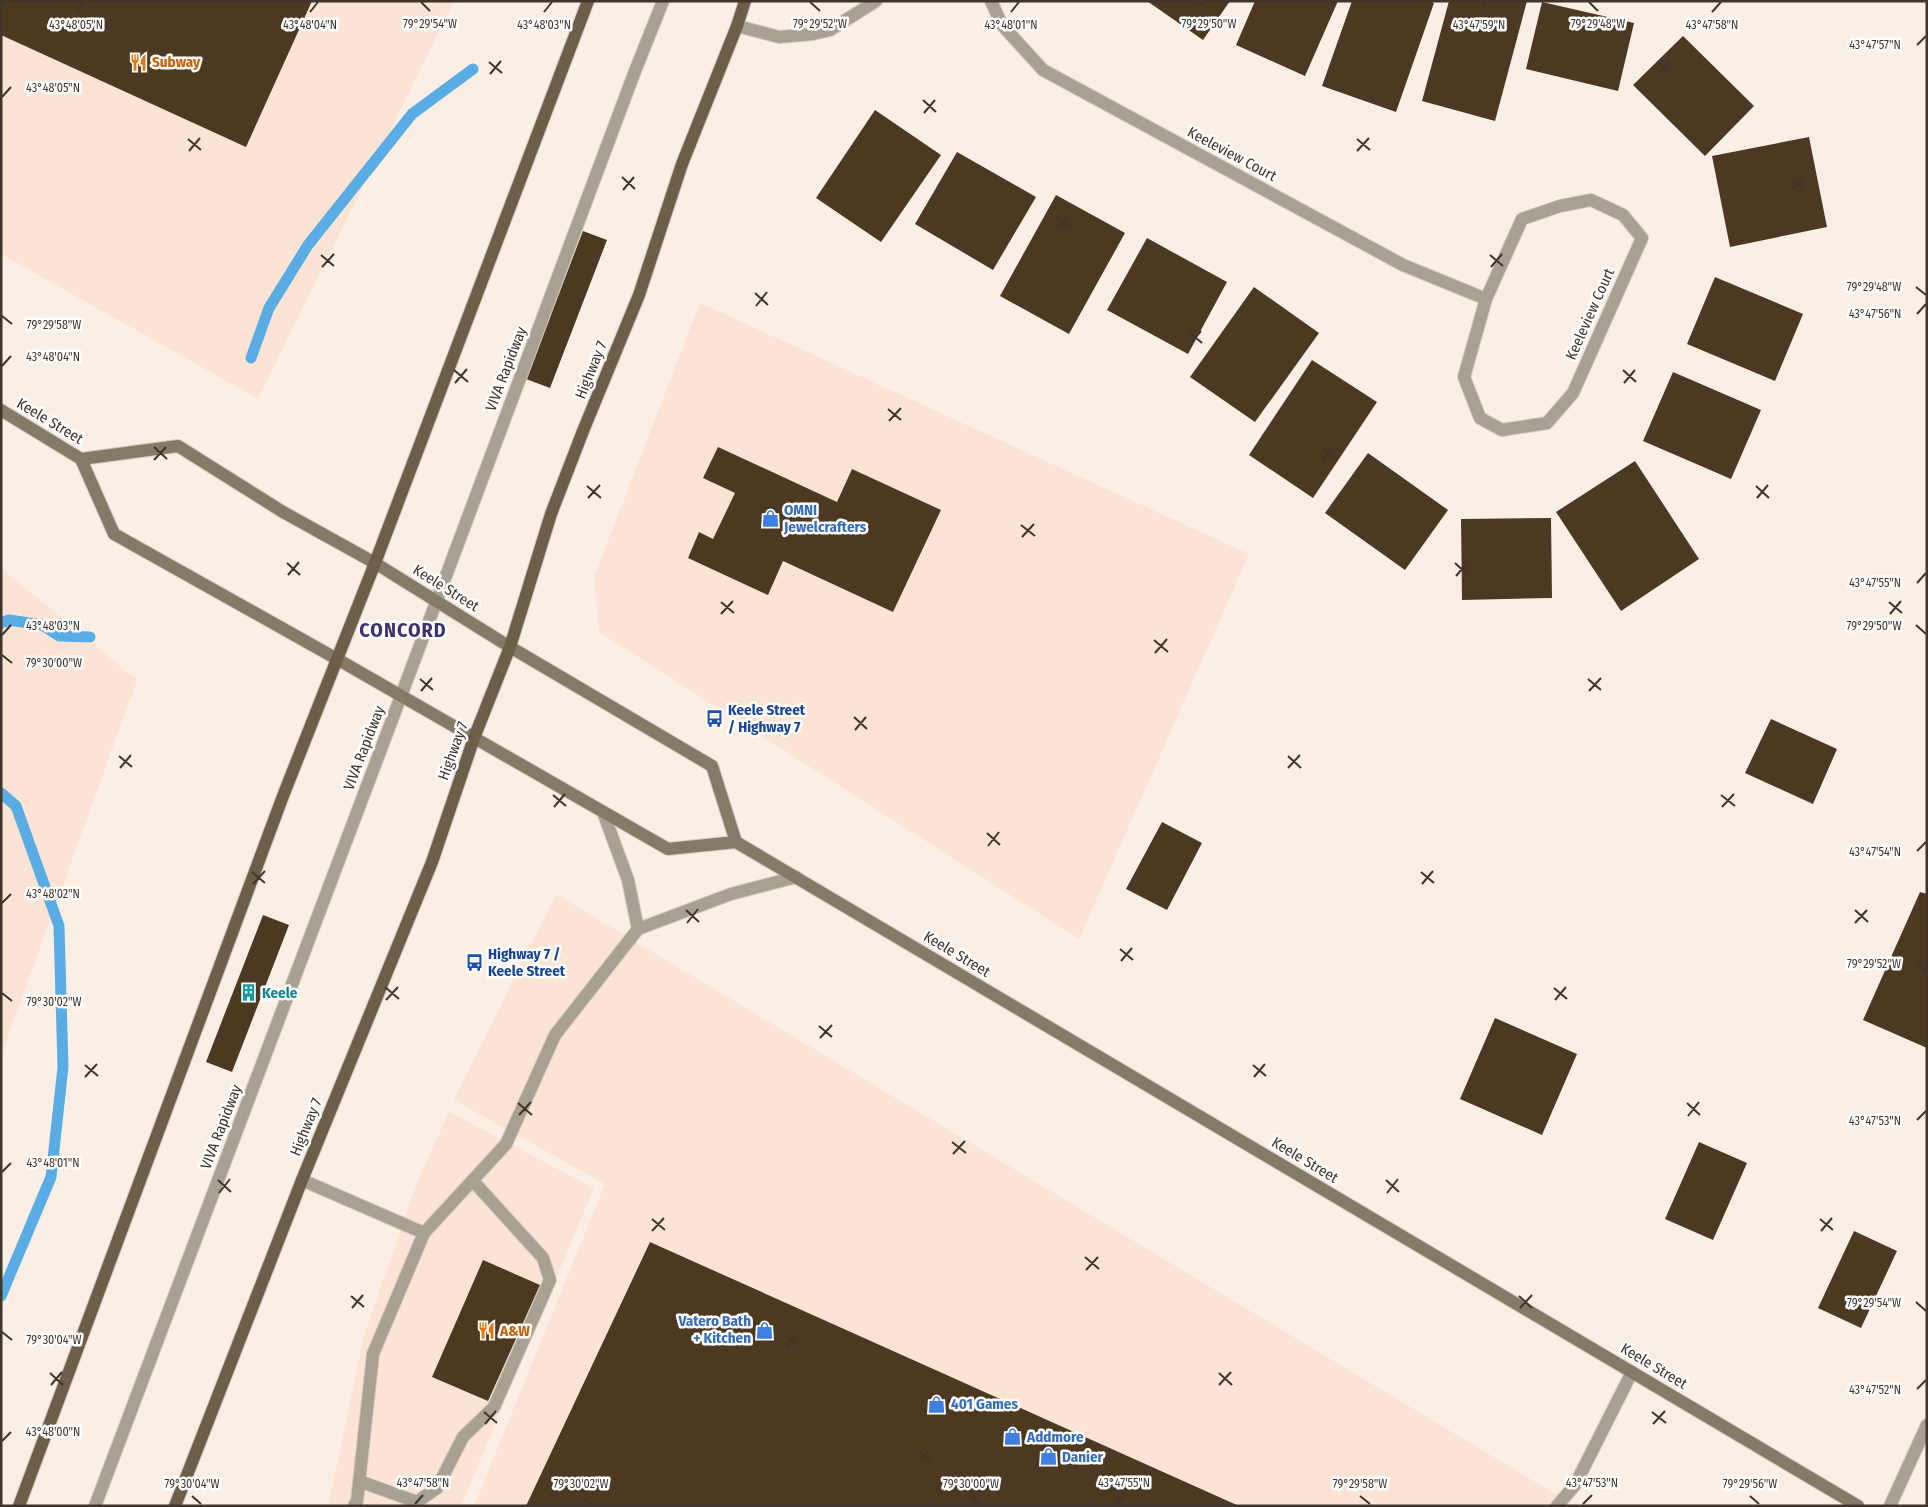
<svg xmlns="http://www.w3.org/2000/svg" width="1928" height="1507" font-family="'Fira Sans Condensed',sans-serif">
<rect width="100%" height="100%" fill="#fbeee4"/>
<path fill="#fbe4d3" d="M1,1H454L258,399L1,254Z
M700,303L1249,554L1079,939L599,632L594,577Z
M1,568L137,680L1,1056Z
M556,894L1575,1506H474L605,1184L454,1100Z
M449,1112L594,1188L461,1506H328L364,1337L417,1182Z"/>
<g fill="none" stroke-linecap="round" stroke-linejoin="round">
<path stroke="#5aace4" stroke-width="11" d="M251,358L269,308L308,245L412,114L473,69
M1,623L9,620L42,625L59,636L90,637
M1,793L16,806L59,926L63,1067L51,1177L1,1296"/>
</g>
<path fill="#4d3921" d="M1,1H312L246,147L1,35Z
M1147,1H1230L1203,40Z
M1255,1H1338L1305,76L1236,45Z
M1352,1H1428L1434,3L1396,112L1322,86Z
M1449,1H1527L1495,121L1422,101Z
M1542,2L1634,23L1618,91L1526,69Z
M1683,36L1754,106L1705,156L1633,85Z
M875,110L941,155L881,242L816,198Z
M1809,137L1827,227L1730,247L1712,156Z
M957,152L1036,197L993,270L915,224Z
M1056,195L1125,233L1069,334L1000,296Z
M583,231L607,240L550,388L526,379Z
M1147,238L1227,282L1188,354L1107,310Z
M1715,277L1803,314L1775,381L1687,344Z
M1254,287L1319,333L1255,422L1190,377Z
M1312,360L1377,402L1313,498L1249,455Z
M1673,372L1761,410L1731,479L1643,441Z
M718,447L837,502L852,469L941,510L893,612L783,561L768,595L688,558L699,532L713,539L735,493L703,478Z
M1368,453L1448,510L1405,570L1325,513Z
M1635,461L1699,559L1621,611L1556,512Z
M1551,518L1552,598L1462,600L1461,519Z
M1771,719L1837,749L1813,804L1745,773Z
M1162,822L1202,843L1167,910L1126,889Z
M1920,892L1927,894V1048L1863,1020Z
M263,915L289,925L232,1072L206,1062Z
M1495,1018L1577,1054L1542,1135L1460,1099Z
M1699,1142L1747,1163L1713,1240L1665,1219Z
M1854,1231L1897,1251L1861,1328L1818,1308Z
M650,1242L1239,1506H526Z
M483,1260L540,1285L488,1401L432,1377Z"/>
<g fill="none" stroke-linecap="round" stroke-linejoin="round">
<defs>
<path id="lane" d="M603,812L628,880L638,929
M302,1180L424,1233L506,1144L555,1035L638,929L731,894L796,877
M359,1481L417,1502L437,1488L463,1437L494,1407L550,1280L543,1258L473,1181
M95,1506L401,696L635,71L663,1
M354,1506L357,1501L373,1354L424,1233
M1557,1506L1575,1485L1632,1372"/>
<path id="street" d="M991,1L1002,25L1043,70L1403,265L1486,299
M737,26L779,37L813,34L830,30L876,1
M1591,200L1623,215L1642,238L1573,393L1547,423L1502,430L1480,418L1464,377L1486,299L1522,219L1560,206Z
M1890,1506L1927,1425"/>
<path id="secondary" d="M1,410L81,459L114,534L337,659L668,849L736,842L1858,1506
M81,459L178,446L283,512L375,563L510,647L712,766L736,842"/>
<path id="primary" d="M19,1506L283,796L375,563L588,1
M175,1506L302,1180L432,862L474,738L510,647L551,514L583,431L639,295L682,164L737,26L745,1"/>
</defs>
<use href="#lane" stroke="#d6c9bf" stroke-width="14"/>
<use href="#street" stroke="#d6c9bf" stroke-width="14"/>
<use href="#secondary" stroke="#d6c9bf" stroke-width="14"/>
<use href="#primary" stroke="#d6c9bf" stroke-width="14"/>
<use href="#lane" stroke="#a8a093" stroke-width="12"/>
<use href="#street" stroke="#a8a093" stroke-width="12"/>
<use href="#secondary" stroke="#857a66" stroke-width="12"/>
<use href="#primary" stroke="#6d5e47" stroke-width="12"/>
</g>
<path fill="none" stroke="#40342b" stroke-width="2" d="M421,2L430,11M810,2L820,11M1200,2L1209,11M1589,2L1598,11M76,12L85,2M310,12L318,2M544,12L552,2M1011,12L1019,2M1479,12L1487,2M1712,12L1721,2M1917,45L1926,36M489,62L502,73M1657,62L1671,73M490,74L501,61M1658,74L1670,61M2,97L11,87M923,100L936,112M924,113L935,100M188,139L201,150M1357,139L1370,150M189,151L200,138M1357,151L1369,138M622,177L635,189M1790,178L1804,189M623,190L634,177M1791,190L1803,177M1056,216L1069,228M1057,228L1068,215M321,255L334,266M1490,255L1503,266M322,267L334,254M1491,267L1502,254M1916,287L1926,295M755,293L768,305M756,306L767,292M1917,314L1926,304M2,316L12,324M1189,332L1202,343M1190,344L1201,331M2,366L11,356M454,370L468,382M1623,370L1636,382M455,383L467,369M1624,383L1635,370M888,409L901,420M889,421L901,408M154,447L167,459M1322,448L1335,459M154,460L166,447M1323,460L1334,447M587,486L601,498M1756,486L1769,498M588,498L600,485M1757,498L1768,485M1021,525L1035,536M1022,537L1034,524M287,563L300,575M1455,563L1468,575M288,575L299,562M1456,576L1468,562M1917,583L1926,573M721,602L734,613M1889,602L1902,613M721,614L733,601M1890,614L1901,601M1916,625L1926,634M2,635L11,625M1154,640L1168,652M1155,653L1167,639M2,655L12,663M420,679L433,690M1588,679L1601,690M421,691L432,678M1589,691L1601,678M854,717L867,729M855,730L866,717M119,756L132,767M1288,756L1301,768M120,768L131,755M1288,768L1300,755M553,795L566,806M1721,795L1735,806M554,807L565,794M1722,807L1734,794M987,833L1000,845M988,846L999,832M1917,851L1926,842M252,872L265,883M1421,872L1434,883M253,884L265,871M1422,884L1433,871M2,903L11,894M686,910L699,922M1855,910L1868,922M687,923L698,909M1855,923L1867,910M1120,949L1133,960M1121,961L1132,948M1916,964L1926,972M385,987L399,999M1554,988L1567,999M2,993L12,1001M386,1000L398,987M1555,1000L1566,987M819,1026L832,1037M820,1038L832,1025M85,1065L98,1076M1253,1065L1266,1076M85,1077L97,1064M1254,1077L1265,1064M518,1103L532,1115M1687,1103L1700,1115M519,1115L531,1102M1688,1116L1699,1102M1917,1120L1926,1111M952,1142L966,1153M953,1154L965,1141M2,1172L11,1163M218,1180L231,1192M1386,1180L1399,1192M219,1193L230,1179M1387,1193L1398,1179M652,1219L665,1230M1820,1219L1833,1230M652,1231L664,1218M1821,1231L1832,1218M1085,1257L1099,1269M1086,1270L1098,1257M351,1296L364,1307M1519,1296L1532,1308M1916,1302L1926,1311M352,1308L363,1295M1520,1308L1532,1295M2,1332L12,1340M785,1335L798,1346M786,1347L797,1334M50,1373L63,1385M1219,1373L1232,1385M51,1385L62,1372M1219,1385L1231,1372M1917,1389L1926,1380M484,1412L497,1423M1652,1412L1666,1423M485,1424L496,1411M1653,1424L1665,1411M2,1441L11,1432M918,1450L931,1462M919,1463L930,1449M192,1496L201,1504M581,1496L591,1504M971,1496L980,1504M1360,1496L1370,1504M1750,1496L1759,1504M415,1504L423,1495M1116,1504L1124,1495M1583,1504L1592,1495"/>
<defs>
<symbol id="restaurant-bare" viewBox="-9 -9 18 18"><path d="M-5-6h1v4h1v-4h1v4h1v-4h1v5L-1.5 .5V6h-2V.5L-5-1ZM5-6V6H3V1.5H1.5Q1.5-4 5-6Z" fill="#e8710a" stroke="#fefefe" stroke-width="2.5" paint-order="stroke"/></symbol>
<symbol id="shop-bare" viewBox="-9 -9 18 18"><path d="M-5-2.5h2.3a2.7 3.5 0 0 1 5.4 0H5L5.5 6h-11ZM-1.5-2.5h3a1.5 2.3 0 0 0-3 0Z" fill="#3f7fe0" stroke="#fefefe" stroke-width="2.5" paint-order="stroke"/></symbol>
<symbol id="bus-bare" viewBox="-9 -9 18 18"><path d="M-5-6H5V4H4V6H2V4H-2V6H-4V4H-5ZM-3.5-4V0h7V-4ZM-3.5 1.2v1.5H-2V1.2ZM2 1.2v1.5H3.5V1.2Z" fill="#1a4fb4" stroke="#fefefe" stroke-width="2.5" paint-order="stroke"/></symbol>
<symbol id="building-bare" viewBox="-9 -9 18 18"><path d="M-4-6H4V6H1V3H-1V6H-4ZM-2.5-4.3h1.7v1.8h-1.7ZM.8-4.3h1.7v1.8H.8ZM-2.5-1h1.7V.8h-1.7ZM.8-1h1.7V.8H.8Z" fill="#0f9aa8" stroke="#fefefe" stroke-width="2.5" paint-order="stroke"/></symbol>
</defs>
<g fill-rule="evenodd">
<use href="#restaurant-bare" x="126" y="50" width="25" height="25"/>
<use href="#shop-bare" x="758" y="506" width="25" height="25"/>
<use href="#bus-bare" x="702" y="706" width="25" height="25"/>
<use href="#bus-bare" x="462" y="950" width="25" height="25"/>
<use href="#building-bare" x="236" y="980" width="25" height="25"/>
<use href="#shop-bare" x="752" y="1318" width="25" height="25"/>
<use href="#restaurant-bare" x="474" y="1318" width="25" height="25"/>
<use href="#shop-bare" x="924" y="1392" width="25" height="25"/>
<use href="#shop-bare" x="1000" y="1424" width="25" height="25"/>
<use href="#shop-bare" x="1036" y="1444" width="25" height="25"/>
</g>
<g text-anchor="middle" stroke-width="5" stroke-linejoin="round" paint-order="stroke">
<g font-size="15" font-weight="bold" fill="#c56008" stroke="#fefefe" text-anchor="start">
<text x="152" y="67">Subway</text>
<text x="500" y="1336">A&amp;W</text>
</g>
<g font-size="15" fill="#40342b" stroke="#fefefe">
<text transform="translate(1232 154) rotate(28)" y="5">Keeleview Court</text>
<text transform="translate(1590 314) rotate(-66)" y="5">Keeleview Court</text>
<text transform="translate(506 369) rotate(-69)" y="5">VIVA Rapidway</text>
<text transform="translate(591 370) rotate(-68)" y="5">Highway 7</text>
<text transform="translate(50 421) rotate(31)" y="5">Keele Street</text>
<text transform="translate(446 588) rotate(32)" y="5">Keele Street</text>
<text transform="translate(364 748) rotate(-69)" y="5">VIVA Rapidway</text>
<text transform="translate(453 751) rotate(-70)" y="5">Highway 7</text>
<text transform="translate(957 954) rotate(31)" y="5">Keele Street</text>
<text transform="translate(221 1127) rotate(-69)" y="5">VIVA Rapidway</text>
<text transform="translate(306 1127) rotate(-68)" y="5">Highway 7</text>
<text transform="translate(1305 1160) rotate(31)" y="5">Keele Street</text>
<text transform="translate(1654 1366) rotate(31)" y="5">Keele Street</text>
</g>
<g font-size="15" font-weight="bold" fill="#366cbe" stroke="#fefefe" text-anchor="start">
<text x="784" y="515">OMNI<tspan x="784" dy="17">Jewelcrafters</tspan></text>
<text x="751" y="1326" text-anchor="end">Vatero Bath<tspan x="751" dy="17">+ Kitchen</tspan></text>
<text x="951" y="1409">401 Games</text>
<text x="1027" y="1442">Addmore</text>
<text x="1062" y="1462">Danier</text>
</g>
<g font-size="15" font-weight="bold" fill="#164399" stroke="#fefefe" text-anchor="start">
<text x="728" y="715">Keele Street<tspan x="728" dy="17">/ Highway 7</tspan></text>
<text x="488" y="959">Highway 7 /<tspan x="488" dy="17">Keele Street</tspan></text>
</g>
<g font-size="15" font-weight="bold" fill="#0d838f" stroke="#fefefe" text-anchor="start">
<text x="262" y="998">Keele</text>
</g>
<g font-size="20" font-weight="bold" letter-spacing="1" fill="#3e316d" stroke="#fefefe">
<text x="403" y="637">CONCORD</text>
</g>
</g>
<g font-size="12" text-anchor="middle" fill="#40342b" stroke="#fefefe" stroke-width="5" stroke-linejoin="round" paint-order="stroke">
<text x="430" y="28">79°29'54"W</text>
<text x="820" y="28">79°29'52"W</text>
<text x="1598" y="28">79°29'48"W</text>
<text x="1209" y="28">79°29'50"W</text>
<text x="76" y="29">43°48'05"N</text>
<text x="310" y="29">43°48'04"N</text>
<text x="544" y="29">43°48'03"N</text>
<text x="1011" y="29">43°48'01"N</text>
<text x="1479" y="29">43°47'59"N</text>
<text x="1712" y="29">43°47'58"N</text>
<text x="1875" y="49">43°47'57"N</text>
<text x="53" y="92">43°48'05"N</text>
<text x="1874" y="291">79°29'48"W</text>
<text x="1875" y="318">43°47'56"N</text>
<text x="54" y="329">79°29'58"W</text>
<text x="53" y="361">43°48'04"N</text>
<text x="1875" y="587">43°47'55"N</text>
<text x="53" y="630">43°48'03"N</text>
<text x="1874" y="630">79°29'50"W</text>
<text x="54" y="667">79°30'00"W</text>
<text x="1875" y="856">43°47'54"N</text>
<text x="53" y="898">43°48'02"N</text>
<text x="1874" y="968">79°29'52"W</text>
<text x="54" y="1006">79°30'02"W</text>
<text x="1875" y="1125">43°47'53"N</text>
<text x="53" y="1167">43°48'01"N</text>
<text x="1874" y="1307">79°29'54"W</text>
<text x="54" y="1344">79°30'04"W</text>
<text x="1875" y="1394">43°47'52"N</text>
<text x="53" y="1436">43°48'00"N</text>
<text x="423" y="1487">43°47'58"N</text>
<text x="1124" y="1487">43°47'55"N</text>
<text x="1592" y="1487">43°47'53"N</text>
<text x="192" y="1488">79°30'04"W</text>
<text x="581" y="1488">79°30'02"W</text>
<text x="971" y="1488">79°30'00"W</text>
<text x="1360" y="1488">79°29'58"W</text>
<text x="1750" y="1488">79°29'56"W</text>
</g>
<rect width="1928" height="1507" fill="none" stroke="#40342b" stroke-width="5"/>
</svg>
